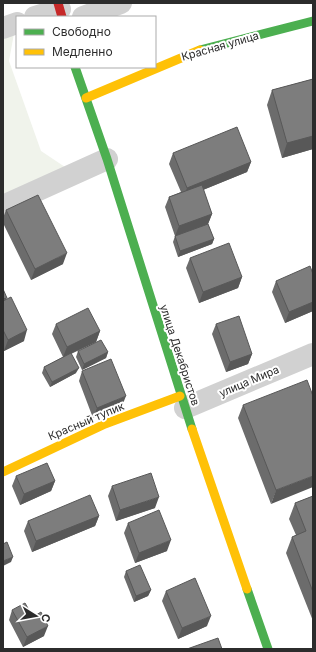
<svg xmlns="http://www.w3.org/2000/svg" width="316" height="652" font-family="Inter,sans-serif">
<rect width="100%" height="100%" fill="#fff"/>
<path fill="#f0f3eb" d="M15,28L9,61L41,151L65,167L3,196V33Z"/>
<g fill="none" stroke-linecap="round" stroke-linejoin="round">
<path stroke="#d1d1d1" stroke-width="22" d="M35,17L60,9
M83,17L121,3
M3,28L17,23
M3,206L107,159
M185,408L313,354"/>
<path stroke="#4caf50" stroke-width="9" d="M200,50L313,21
M75,67L107,159L192,429
M247,589L268,649"/>
<path stroke="#ffc107" stroke-width="9" d="M86,98L200,50
M192,429L247,589
M3,472L105,424L180,396"/>
<path stroke="#c62828" stroke-width="9" d="M58,3L62,17"/>
</g>
<path fill="#6c6c6c" d="M313,79V149L282,158L267,105L272,90Z
M173,153L251,162L247,172L203,190L212,214L208,224L214,239L212,244L178,257L173,242L175,236L165,207L169,197L181,192L169,164Z
M6,210L63,264L31,280L3,223V218Z
M190,258L242,277L238,288L199,303L186,268Z
M313,274V311L285,323L272,292L276,281Z
M3,289L6,299L24,341L4,351L3,348Z
M56,324L100,331L96,342L71,354L76,373L50,387L42,373L44,367L63,357L52,334Z
M216,324L252,354L248,364L226,372L212,334Z
M78,351L108,352L106,358L82,370L76,357Z
M82,371L122,406L93,418L79,381Z
M313,396L271,504L238,418L243,405Z
M16,476L55,481L51,491L20,505L12,486Z
M112,486L155,508L116,521L108,496Z
M313,496V621L286,553L292,537L296,535L289,519L295,503Z
M99,516L95,526L32,552L24,531L28,521Z
M128,523L167,551L135,563L124,533Z
M126,571L151,590L148,596L134,602L124,577Z
M166,591L207,626L178,639L162,601Z
M12,610L33,617L44,636L23,647L9,620Z"/>
<path fill="#585858" d="M313,136V149L282,158L287,143Z
M251,162L247,172L183,198L187,188Z
M212,214L208,224L175,236L179,226Z
M214,239L212,244L178,257L180,251Z
M67,253L63,264L31,280L35,269Z
M242,277L238,288L199,303L203,292Z
M313,302V311L285,323L289,312Z
M27,330L24,341L4,351L8,340Z
M100,331L96,342L63,357L67,347Z
M108,352L106,358L82,370L84,364Z
M252,354L248,364L226,372L230,362Z
M79,368L76,373L50,387L52,382Z
M126,396L122,406L93,418L97,408Z
M313,476V487L271,504L276,490Z
M55,481L51,491L20,505L24,494Z
M159,497L155,508L116,521L120,510Z
M99,516L95,526L32,552L36,541Z
M171,540L167,551L135,563L139,553Z
M13,557L11,562L3,566V561Z
M151,590L148,596L134,602L136,596Z
M211,616L207,626L178,639L182,628Z
M48,626L44,636L23,647L27,637Z"/>
<path fill="#7d7d7d" stroke="#585858" d="M313,79V136L287,143L272,90Z
M237,127L251,162L187,188L173,153Z
M202,185L212,214L179,226L169,197Z
M38,195L67,253L35,269L6,210Z
M208,224L214,239L180,251L175,236Z
M229,243L242,277L203,292L190,258Z
M310,266L313,274V302L289,312L276,281Z
M3,289L7,298L3,299Z
M11,297L27,330L8,340L3,330V301Z
M88,308L100,331L67,347L56,324Z
M239,316L252,354L230,362L216,324Z
M101,340L108,352L84,364L78,351Z
M71,353L79,368L52,382L44,367Z
M111,359L126,396L97,408L82,371Z
M307,380L313,396V476L276,490L243,405Z
M47,463L55,481L24,494L16,476Z
M151,473L159,497L120,510L112,486Z
M90,495L99,516L36,541L28,521Z
M313,496V592L292,537L306,531L295,503Z
M159,510L171,540L139,553L128,523Z
M7,542L13,557L3,561V544Z
M140,565L151,590L136,596L126,571Z
M195,578L211,616L182,628L166,591Z
M25,603L33,617L41,612L48,626L27,637L12,610Z
M218,638L222,649H187Z"/>
<g text-anchor="middle" stroke-width="4" stroke-linejoin="round" paint-order="stroke">
<g font-size="11" fill="#2c2c2c" stroke="#fff">
<text transform="translate(220 46) rotate(-16)" y="4">Красная улица</text>
<text transform="translate(180 355) rotate(72)" y="4">улица Декабристов</text>
<text transform="translate(249 381) rotate(-23)" y="4">улица Мира</text>
<text transform="translate(86 421) rotate(-23)" y="4">Красный тупик</text>
</g>
</g>
<rect width="316" height="652" fill="none" stroke="#2c2c2c" stroke-width="8"/>
<rect x="16" y="16" width="140" height="52" fill="#ffffff" stroke="#ababab"/>
<rect x="24" y="29" width="20" height="6" fill="#4caf50" stroke="#ababab"/>
<text x="52" y="36" font-size="12" fill="#2c2c2c">Свободно</text>
<rect x="24" y="49" width="20" height="6" fill="#ffc107" stroke="#ababab"/>
<text x="52" y="56" font-size="12" fill="#2c2c2c">Медленно</text>
<g transform="translate(36 616) rotate(101)" stroke="#ffffff" stroke-width="3" paint-order="stroke">
<path d="M0-3L7 15L0 10L-7 15Z" fill="#2c2c2c"/>
<text y="-6" font-size="11" font-weight="bold" text-anchor="middle" fill="#2c2c2c">С</text>
</g>
</svg>
